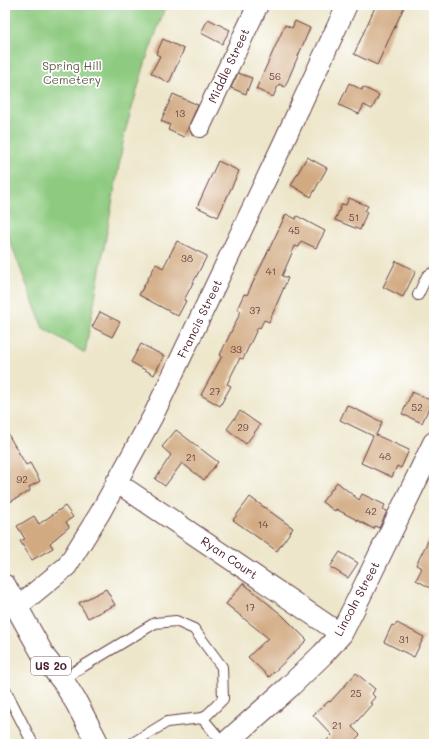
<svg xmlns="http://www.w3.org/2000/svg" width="439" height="749" font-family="Mali,sans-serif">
<rect width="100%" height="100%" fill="#fff"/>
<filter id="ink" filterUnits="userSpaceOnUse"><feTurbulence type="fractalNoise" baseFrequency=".025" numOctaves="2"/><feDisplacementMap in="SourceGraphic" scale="8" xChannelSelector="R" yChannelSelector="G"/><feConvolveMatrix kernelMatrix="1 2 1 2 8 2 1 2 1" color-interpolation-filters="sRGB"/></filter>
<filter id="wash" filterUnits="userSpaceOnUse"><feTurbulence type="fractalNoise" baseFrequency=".012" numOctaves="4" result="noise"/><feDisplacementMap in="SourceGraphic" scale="16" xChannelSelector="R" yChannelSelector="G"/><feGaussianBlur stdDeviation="0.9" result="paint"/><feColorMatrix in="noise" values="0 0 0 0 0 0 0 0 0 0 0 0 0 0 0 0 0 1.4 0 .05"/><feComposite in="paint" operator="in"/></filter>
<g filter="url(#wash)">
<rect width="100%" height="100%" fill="#ede6ca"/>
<path fill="#8ecb80" stroke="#6c7556" d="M5,5H166L146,60L125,132L85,353L43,328L5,228Z"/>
<g id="blocks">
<path fill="#d2aa82" d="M376,5H405L377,65L354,54Z
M208,19L230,30L222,44L201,33Z
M295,21L310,28L285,87L279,84L273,97L256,89L285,25L292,28Z
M163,39L184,49L169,83L151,73L160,56L156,54Z
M238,73L252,78L246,94L231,88Z
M349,83L362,90L363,87L379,95L372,109L364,105L359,114L339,105Z
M173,94L198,105L184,137L168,130L170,125L161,121Z
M307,157L327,168L311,197L291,185Z
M218,161L239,171L218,217L197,207Z
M349,198L368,206L365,211L367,212L360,230L335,220L342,204L346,205Z
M286,214L296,219L297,216L325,231L316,248L301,241L299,247L295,246L282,276L288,278L269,322L264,320L260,328L258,327L243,359L240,358L227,384L231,386L220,406L201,395L222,356L220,355L241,311L237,309L244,294L247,295Z
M177,241L207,256L184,300L186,301L178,316L139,295L156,264L163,268Z
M396,261L416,271L403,297L383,287Z
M100,312L120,322L112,337L92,327Z
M141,344L164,356L154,375L131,362Z
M412,392L432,401L422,423L402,414Z
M347,405L382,422L376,435L409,450L401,468L397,466L392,477L361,463L373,436L340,420Z
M240,411L260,425L246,444L227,429Z
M5,429L26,465L30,463L40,481L29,487L30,491L10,502L5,494Z
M176,430L218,462L204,480L182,463L165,486L155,479L171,455L162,447Z
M337,482L359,500L362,494L385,505L383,509L387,511L379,528L375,526L374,529L336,509L335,511L322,502Z
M250,497L293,528L277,551L233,520Z
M65,506L73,517L66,522L69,527L50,543L53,548L32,560L20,541L25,539L17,526L34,516L39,524Z
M434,529V590L416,580L422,568L416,565Z
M340,552L358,563L348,578L330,567Z
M243,583L282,615L307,640L269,677L248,657L268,638L226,604Z
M106,589L115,605L88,618L79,603Z
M397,623L424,637L414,657L384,642L392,625L395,626Z
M356,673L375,689L372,694L375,697L370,703L372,704L352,727L360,735L351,744H323L332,735L313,715L329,701L330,702Z"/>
</g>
</g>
<g filter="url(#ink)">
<use href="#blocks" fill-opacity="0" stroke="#623d43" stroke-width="1"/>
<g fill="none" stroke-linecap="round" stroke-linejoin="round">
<defs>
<path id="service" d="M418,295L427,276L434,272
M63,681L77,670L155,623L176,621L194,629L222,667L223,699L203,719
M5,689L33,744
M131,744L167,722L202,718L224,744"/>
<path id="minor" d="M200,127L258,5
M116,482L341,634
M17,607L67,566L100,513L153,416L280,150L347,5"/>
<path id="primary" d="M5,586L45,658L63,681L76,702L98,744
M225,744L289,687L323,654L341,634L353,610L434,443"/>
</defs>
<use href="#service" stroke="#623d43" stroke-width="12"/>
<use href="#minor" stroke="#623d43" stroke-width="22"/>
<use href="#primary" stroke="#623d43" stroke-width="24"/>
<use href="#service" stroke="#fff" stroke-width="10"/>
<use href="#minor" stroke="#fff" stroke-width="20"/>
<use href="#primary" stroke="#fff" stroke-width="22"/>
</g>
</g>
<g text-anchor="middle" stroke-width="3.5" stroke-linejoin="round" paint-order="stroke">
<g font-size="10" fill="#6c4241">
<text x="275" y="80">56</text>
<text x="180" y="117">13</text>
<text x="354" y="221">51</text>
<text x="294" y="234">45</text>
<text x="187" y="262">38</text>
<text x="271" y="275">41</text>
<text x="255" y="314">37</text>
<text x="236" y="353">33</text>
<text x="215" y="395">27</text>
<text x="417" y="411">52</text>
<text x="243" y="431">29</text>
<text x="385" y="460">48</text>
<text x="191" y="461">21</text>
<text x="22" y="483">92</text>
<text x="371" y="515">42</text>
<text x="263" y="528">14</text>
<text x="250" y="611">17</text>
<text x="404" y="643">31</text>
<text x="356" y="697">25</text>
<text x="337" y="729">21</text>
</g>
<rect fill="#fff" stroke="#80626b" stroke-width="1" x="31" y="657" width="40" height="18" rx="3"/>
<g font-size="11" font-weight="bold" fill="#4a1f2b">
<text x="51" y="670">US 20</text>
</g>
<g font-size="12" fill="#625b49" stroke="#fff">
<text x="72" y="70">Spring Hill<tspan x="72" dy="14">Cemetery</tspan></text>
</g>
<g font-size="12" fill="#4a1f2b" stroke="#fff">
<text transform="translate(229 66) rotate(-65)" y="4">Middle Street</text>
<text transform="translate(200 319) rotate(-64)" y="4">Francis Street</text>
<text transform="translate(229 558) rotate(34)" y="4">Ryan Court</text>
<text transform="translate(357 599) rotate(-62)" y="4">Lincoln Street</text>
</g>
</g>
<rect width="439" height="749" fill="none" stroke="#fff" stroke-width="20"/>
</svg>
